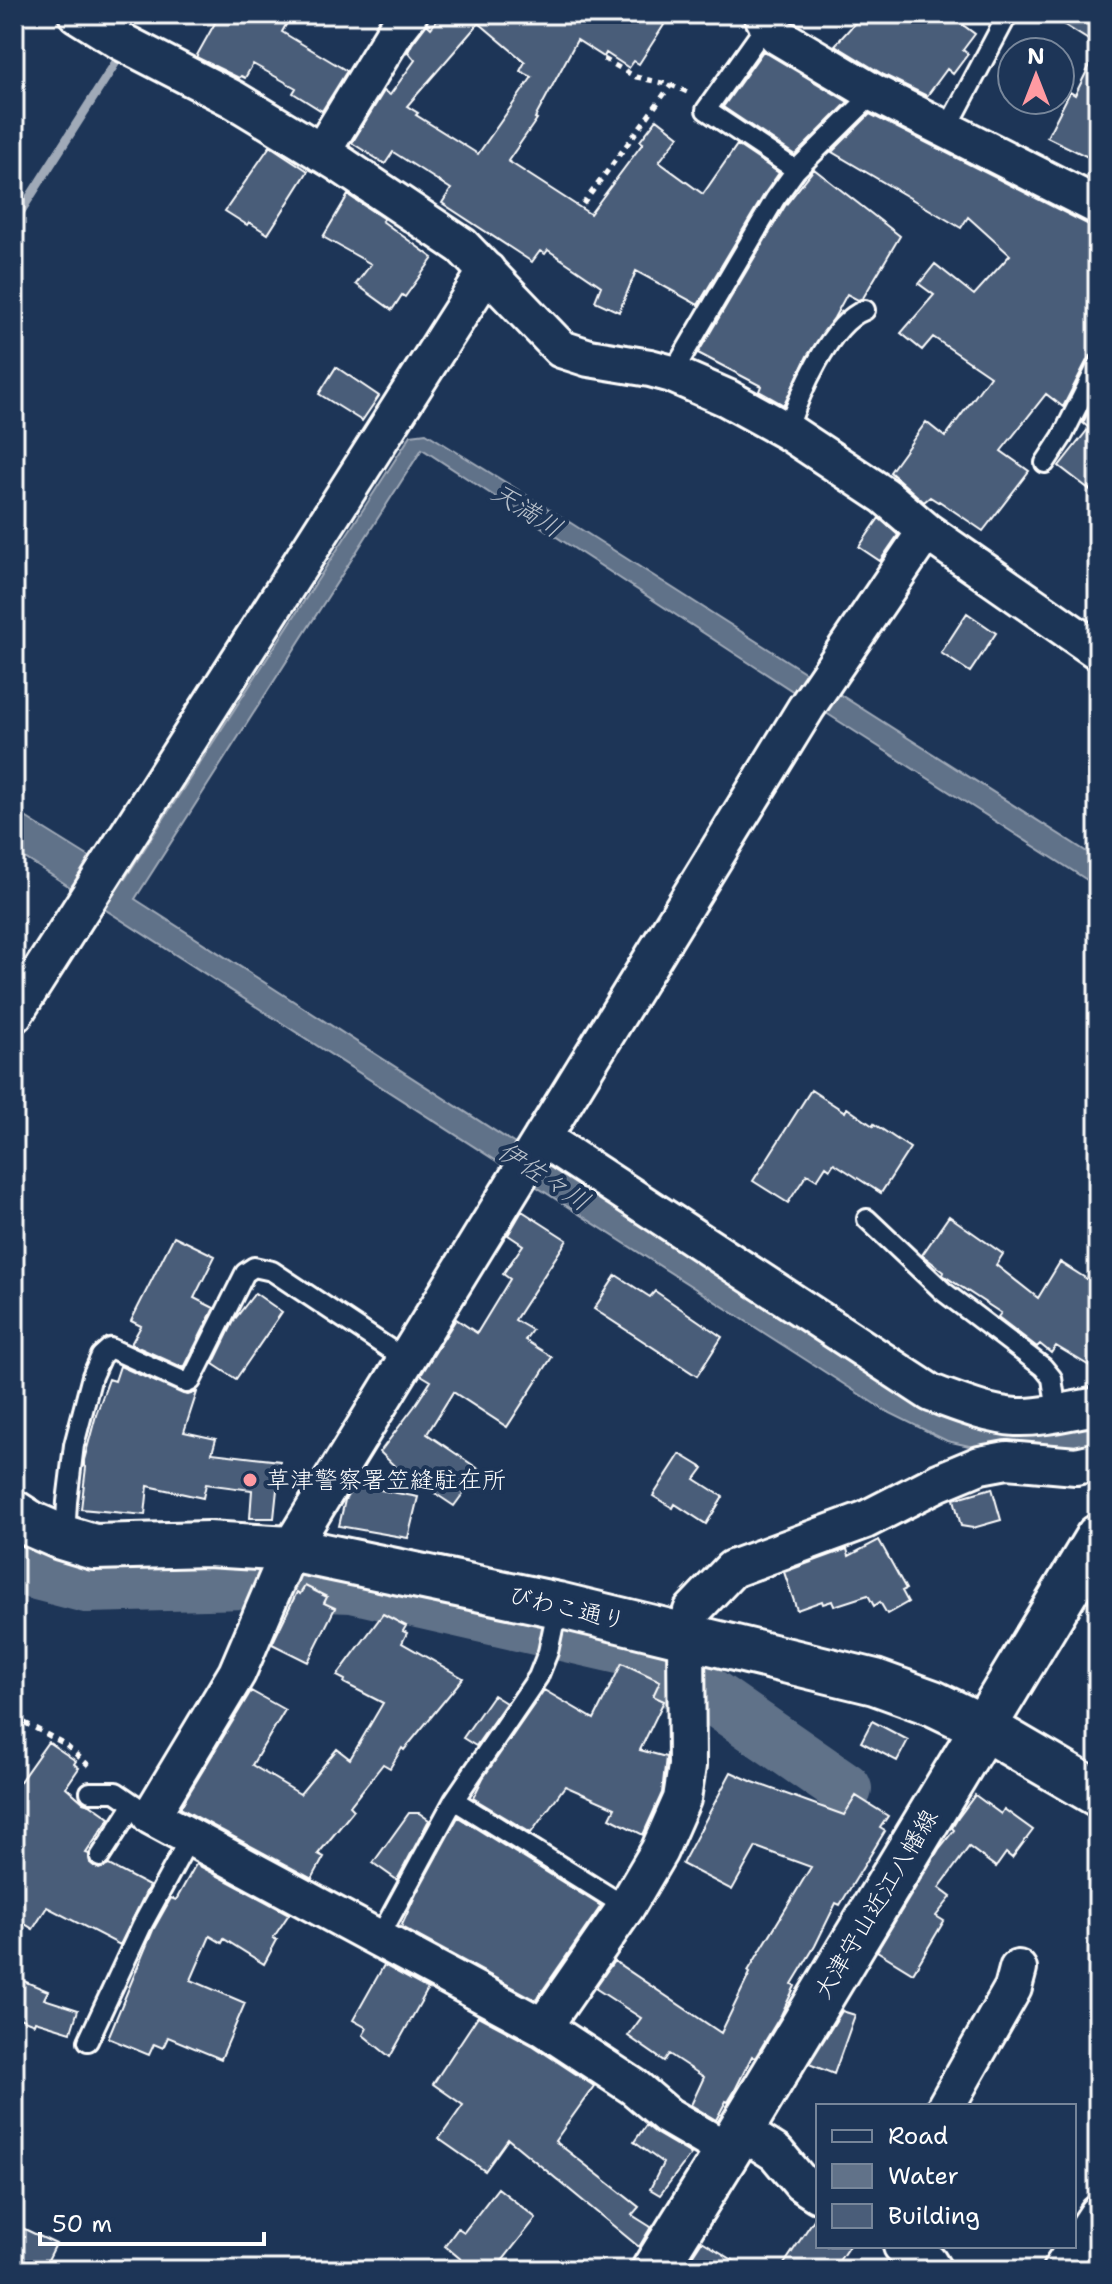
<svg xmlns="http://www.w3.org/2000/svg" width="1112" height="2284" font-family="'Shantell Sans','Klee One',sans-serif">
<rect width="100%" height="100%" fill="#1d3557"/>
<filter id="ink" filterUnits="userSpaceOnUse"><feTurbulence type="fractalNoise" baseFrequency=".0125" numOctaves="2"/><feDisplacementMap in="SourceGraphic" scale="16" xChannelSelector="R" yChannelSelector="G"/><feConvolveMatrix kernelMatrix="1 2 1 2 8 2 1 2 1" color-interpolation-filters="sRGB"/></filter>
<g filter="url(#ink)">
<path fill="#617289" stroke="#a0aab8" stroke-width="2" d="M426,433L552,511L1098,859V887L826,713L422,449L135,899L785,1318L888,1382L1098,1419V1446L1043,1455L996,1452L947,1441L884,1410L14,851V810L125,879L411,435Z"/>
<g fill="none" stroke-linecap="round" stroke-linejoin="round">
<path stroke="#a0aab8" stroke-width="9" d="M14,222L123,51"/>
<path stroke="#617289" stroke-width="54" d="M14,1567L87,1586L246,1582L352,1586L632,1650L675,1682L701,1689L845,1789"/>
</g>
<path fill="#4a5d79" stroke="#fff" stroke-width="2" fill-rule="evenodd" d="M220,14H292L282,32L347,71L322,111L293,93L296,88L253,64L245,78L241,76L239,78L196,57Z
M442,14H653L664,25L639,64L634,61L629,68L606,53L604,57L577,40L535,118L537,119L508,161L590,214L643,143L640,141L657,119L679,136L659,162L703,194L737,145L779,173L765,193L698,305L636,271L619,312L595,301L601,286L548,250L545,254L540,251L532,262L442,203L451,189L393,152L385,164L352,143L384,91L390,95L415,60L408,52L412,44L427,24L431,28ZM479,23L525,62L520,71L532,77L478,154L416,115L418,113L407,106Z
M863,14H972L963,25L975,34L963,50L968,54L953,74L947,69L927,96L884,75L835,45Z
M1047,14H1098V46Z
M1098,49V162L1047,137L1070,92L1075,95Z
M763,51L848,102L795,155L723,107Z
M870,114L1089,225L1098,227V353L1092,355L1087,360L1063,407L1046,394L1001,451L1029,471L983,531L939,501L938,502L930,497L924,502L890,472L926,422L945,437L990,376L933,337L922,350L901,333L934,295L919,284L935,264L974,295L1010,255L968,217L961,228L832,152Z
M270,146L308,171L268,234L249,222L247,225L225,211Z
M814,169L900,236L863,298L858,300L847,294L834,318L807,356L784,405L759,391L761,386L698,353L785,206Z
M348,195L384,219L382,221L433,258L405,297L402,295L392,310L356,284L371,264L323,237Z
M336,367L379,396L362,421L319,394Z
M1098,392V496L1059,466L1089,428L1083,423Z
M879,518L898,535L880,561L859,547Z
M967,613L996,633L970,672L941,653Z
M811,1090L845,1112L847,1108L873,1126L874,1124L910,1148L881,1193L834,1163L830,1169L826,1166L817,1180L807,1174L788,1203L753,1181Z
M522,1211L567,1240L515,1320L532,1330L525,1340L552,1357L507,1427L453,1392L427,1434L480,1470L454,1506L421,1484L419,1490L380,1452L414,1407L431,1381L421,1375L456,1319L477,1333L510,1279L503,1274L523,1245L508,1235Z
M949,1216L1003,1254L996,1265L1038,1298L1060,1262L1098,1286V1371L1056,1346L1051,1353L1040,1344L1037,1347L998,1317L1001,1313L943,1275L944,1272L922,1255Z
M174,1236L215,1256L194,1298L214,1308L184,1368L131,1344L141,1326L131,1321Z
M616,1275L650,1297L655,1291L722,1337L697,1376L594,1309Z
M255,1293L282,1312L236,1379L213,1364L235,1319Z
M120,1366L183,1394L188,1395L197,1392L184,1432L216,1439L212,1453L280,1461L274,1518H250L252,1490L206,1484L203,1498L148,1486L145,1515L81,1509L86,1467L84,1466V1460L96,1415L109,1379L115,1381Z
M680,1454L703,1468L695,1479L723,1497L706,1524L675,1504L673,1508L653,1496Z
M354,1485L418,1497L408,1538L339,1526L345,1500Z
M992,1488L1001,1520L973,1528L961,1526L954,1499Z
M879,1540L906,1589L902,1591L908,1602L887,1614L880,1602L874,1606L868,1595L834,1606L832,1601L823,1604L822,1601L797,1610L784,1572L847,1549L849,1556Z
M305,1586L327,1597L324,1603L335,1608L308,1662L272,1644L297,1592L300,1594Z
M383,1614L406,1626L403,1631L407,1633L402,1643L463,1678L404,1750L402,1748L390,1768L383,1764L350,1806L354,1810L318,1854L324,1857L312,1879L180,1808L251,1691L285,1710L252,1765L300,1794L337,1749L350,1759L383,1703L344,1683L345,1680L337,1676Z
M622,1663L660,1681L653,1696L664,1701L640,1750L666,1757L662,1793L643,1835L610,1818L615,1808L565,1786L531,1833L473,1798L483,1778L544,1690L594,1719Z
M493,1695L506,1703L476,1746L463,1738Z
M872,1721L908,1740L897,1761L861,1742Z
M48,1742L76,1761L74,1764L79,1768L66,1787L83,1802L90,1804L110,1818L86,1853L89,1854L90,1863L99,1869L109,1865L149,1886L120,1945L47,1907L33,1929L14,1917V1790Z
M731,1772L753,1782L844,1815L856,1796L888,1816L880,1828L885,1831L840,1905L836,1903L815,1946L792,1984L795,1986L781,2015L755,2058L752,2056L734,2092L728,2102L726,2101L716,2120L691,2105L704,2077L669,2054L664,2061L628,2036L641,2018L595,1988L614,1961L721,2033L750,1973L748,1971L811,1867L756,1847L732,1890L682,1864Z
M975,1795L1001,1814L1004,1809L1033,1830L1012,1858L1006,1853L996,1867L969,1847L939,1888L951,1897L936,1916L944,1921L913,1973L877,1951L939,1849L954,1830L952,1828L958,1818Z
M409,1813H419L429,1820L397,1880L373,1863Z
M458,1817L601,1906L536,2000L401,1927L416,1894Z
M196,1864L289,1914L273,1938L277,1940L264,1964L224,1939L222,1943L210,1936L191,1980L245,2003L221,2059L168,2037L163,2048L154,2044L149,2055L108,2038L153,1930L171,1898L176,1900Z
M384,1965L428,1989L390,2057L363,2035L367,2028L353,2020Z
M14,1977L48,1991L44,1999L78,2010L71,2032L35,2021L34,2024L14,2016Z
M842,2011L855,2015L834,2074L809,2064Z
M478,2016L532,2045L594,2086L555,2141L639,2207L632,2215L651,2227L639,2247L508,2139L485,2171L439,2139L463,2105L433,2084Z
M646,2125L657,2134L691,2154L660,2195L650,2189L663,2163L634,2142Z
M498,2188L536,2218L495,2270H474L445,2246L458,2228L464,2232Z
M817,2215L818,2246H849L833,2270H780Z
M14,2224L56,2244L43,2270H14Z
M702,2241L749,2270H683Z"/>
<g fill="none" stroke-linecap="round" stroke-linejoin="round">
<defs>
<path id="service" d="M767,24L706,110L796,170
M947,129L1008,14
M672,374L775,199L796,170L874,93
M787,431C799,396 829,323 865,310
M1045,463L1062,437L1098,365
M867,1219L944,1292L1043,1367L1052,1378L1057,1413
M65,1539L67,1502L74,1445L92,1376L101,1356L110,1348L187,1383L191,1381L245,1273L254,1267L272,1271L406,1360
M90,1792H116L151,1816
M454,1800L626,1907
M100,1857L134,1804
M379,1938L454,1800L538,1677L548,1652L558,1605
M88,2041L142,1925L190,1837"/>
<path id="minor" d="M77,14L122,42L233,99L337,162L462,246L561,349L589,358L650,368L672,374L727,398L787,431L885,496L926,531L1098,651
M762,14L767,24L778,36L874,93L1098,206
M321,153L395,32L409,14
M14,1014L487,271
M542,1138L931,1393C959,1403 987,1415 1016,1417C1043,1418 1071,1410 1098,1406
M543,2027L626,1907L659,1851L682,1799L687,1766L686,1637L692,1611L732,1569L865,1520L939,1482L980,1465L1007,1460L1076,1466L1098,1461
M946,2106L1013,1988L1018,1969
M740,2130L776,2153L801,2183L818,2194
M728,2151L668,2116L634,2087L543,2027L151,1816L237,1673L290,1549L806,708L926,531
M902,2246L928,2262L933,2270
M1061,2270L1098,2214"/>
<path id="tertiary" d="M14,1513L31,1524L61,1537L94,1547L208,1544L290,1549L558,1605L875,1682L933,1703L983,1727L1098,1794"/>
<path id="primary" d="M654,2270L728,2151L1098,1537"/>
</defs>
<use href="#service" stroke="#fff" stroke-width="24"/>
<use href="#minor" stroke="#fff" stroke-width="42"/>
<use href="#tertiary" stroke="#fff" stroke-width="50"/>
<use href="#primary" stroke="#fff" stroke-width="50"/>
<path stroke="#fff" stroke-width="5" stroke-dasharray="6 6" stroke-linecap="butt" d="M604,59L636,77L671,85L692,94
M583,204L671,85
M14,1717L63,1743L93,1769"/>
<use href="#service" stroke="#1d3557" stroke-width="18"/>
<use href="#minor" stroke="#1d3557" stroke-width="36"/>
<use href="#tertiary" stroke="#1d3557" stroke-width="44"/>
<use href="#primary" stroke="#1d3557" stroke-width="44"/>
</g>
</g>
<circle fill="#ff9aa2" stroke="#1d3557" stroke-width="3" cx="250" cy="1480" r="8"/>
<g text-anchor="middle" stroke-width="8" stroke-linejoin="round" paint-order="stroke">
<g font-size="24" fill="#fff" stroke="#1d3557" text-anchor="start">
<text x="266" y="1488">草津警察署笠縫駐在所</text>
</g>
<g font-size="24" fill="#fff" stroke="#1d3557">
<text transform="translate(567 1608) rotate(13)" y="8">びわこ通り</text>
<text transform="translate(876 1904) rotate(-59)" y="8">大津守山近江八幡線</text>
</g>
<g font-size="26" font-style="italic" fill="#b8c0ca" stroke="#1d3557">
<text transform="translate(527 510) rotate(32)" y="9">天満川</text>
<text transform="translate(544 1176) rotate(33)" y="9">伊佐々川</text>
</g>
</g>
<rect width="1112" height="2284" fill="none" stroke="#1d3557" stroke-width="48"/>
<rect x="24" y="24" width="1064" height="2236" fill="none" stroke="#fff" stroke-width="3" filter="url(#ink)"/>
<rect x="816" y="2104" width="260" height="144" fill="#1d3557" stroke="#77869a" stroke-width="2"/>
<rect x="832" y="2130" width="40" height="12" fill="#1d3557" stroke="#77869a" stroke-width="2"/>
<text x="888" y="2144" font-size="24" fill="#ffffff">Road</text>
<rect x="832" y="2164" width="40" height="24" fill="#617289" stroke="#77869a" stroke-width="2"/>
<text x="888" y="2184" font-size="24" fill="#ffffff">Water</text>
<rect x="832" y="2204" width="40" height="24" fill="#4a5d79" stroke="#77869a" stroke-width="2"/>
<text x="888" y="2224" font-size="24" fill="#ffffff">Building</text>
<g transform="translate(1036 76)"><circle r="38" fill="#1d3557" stroke="#77869a" stroke-width="2"/>
<path d="M0-6L14 30L0 20L-14 30Z" fill="#ff9aa2"/>
<text y="-12" font-size="22" font-weight="bold" text-anchor="middle" fill="#ffffff">N</text>
</g>
<path d="M40 2232v12h224v-12" fill="none" stroke="#ffffff" stroke-width="4"/>
<text x="52" y="2232" font-size="24" fill="#ffffff" stroke="#1d3557" stroke-width="6" paint-order="stroke">50 m</text>
</svg>
